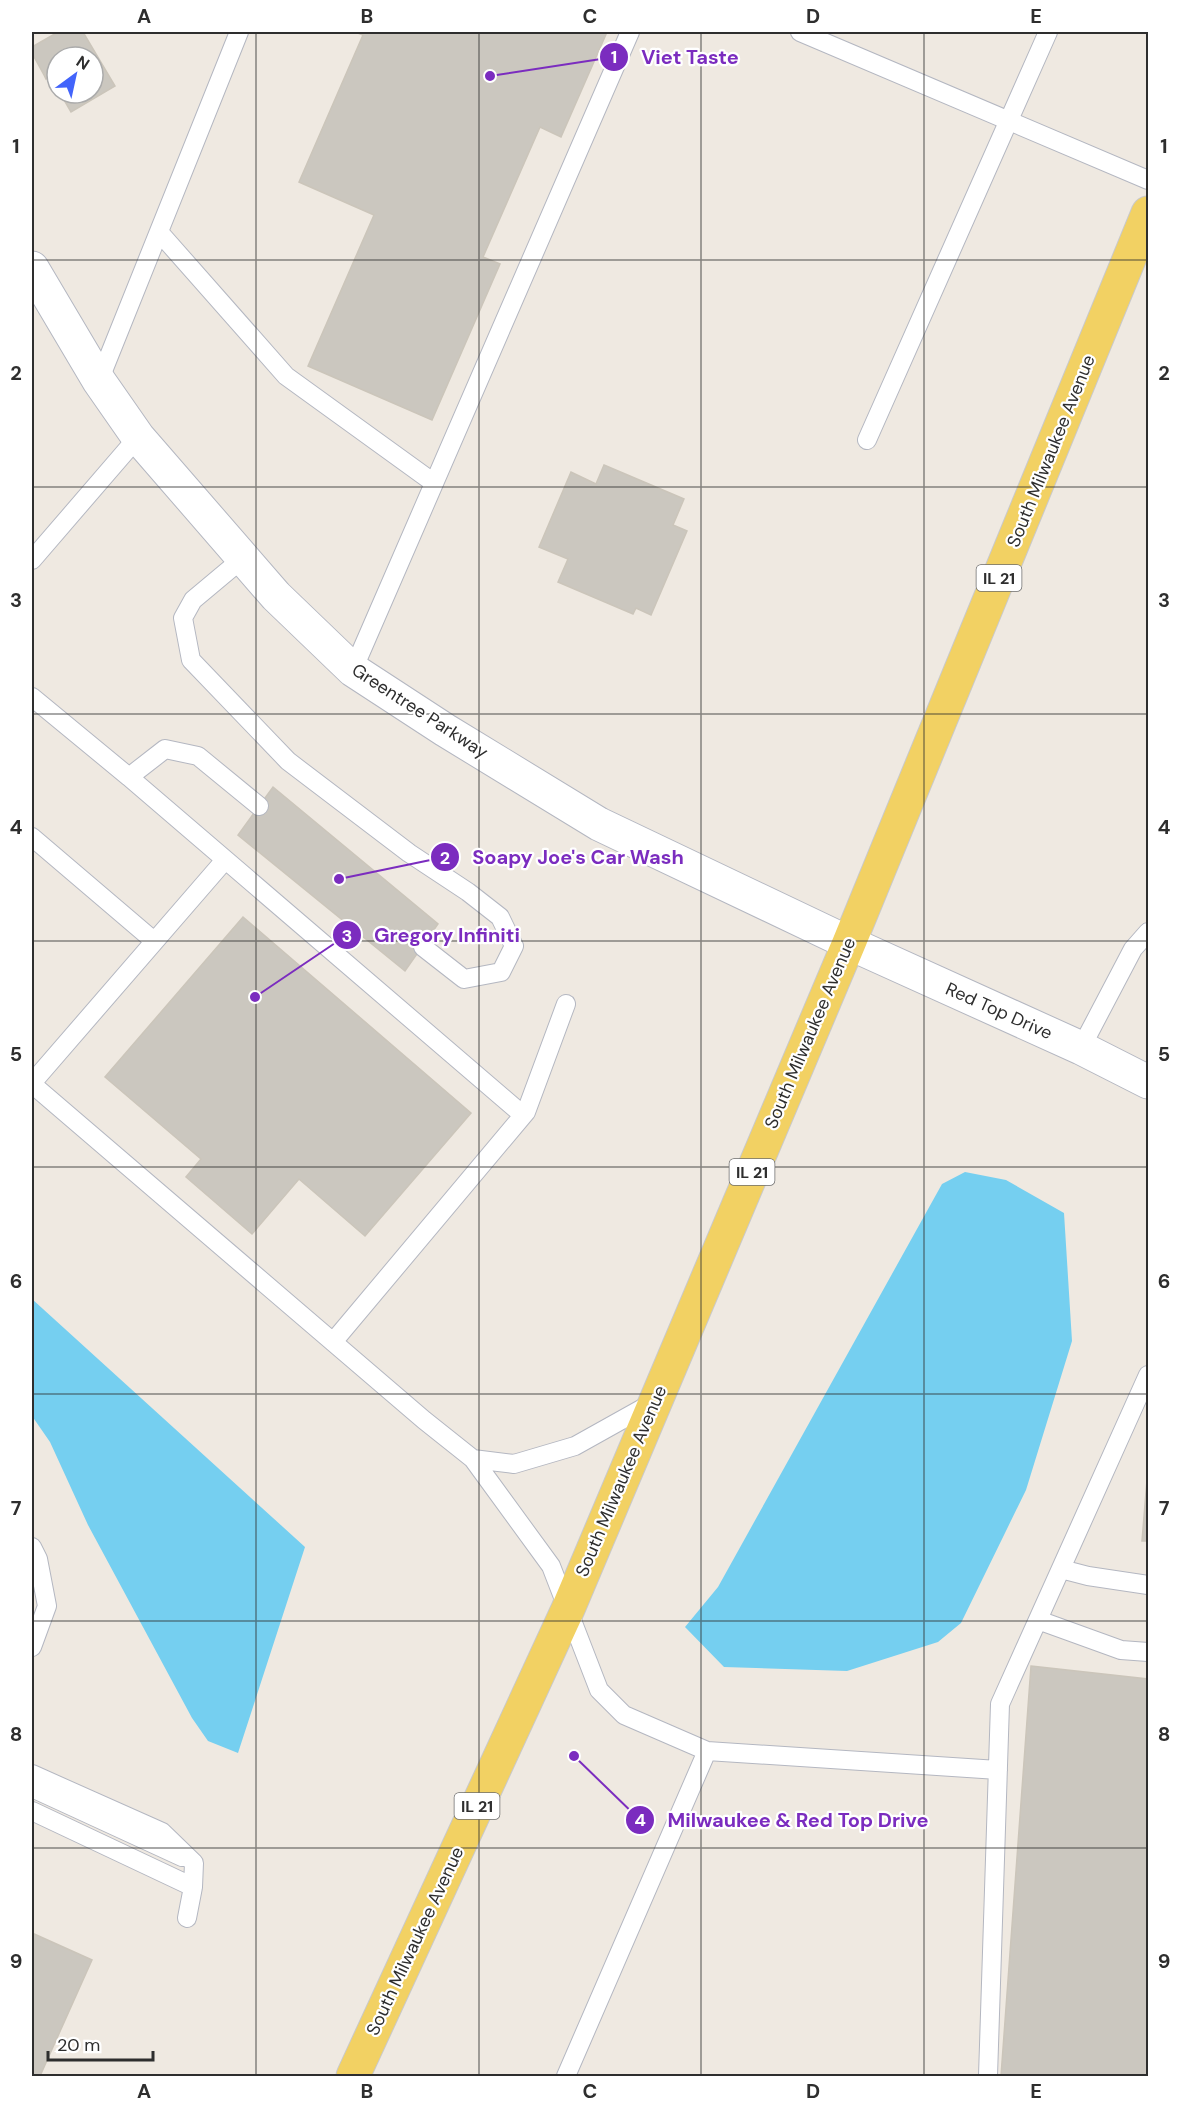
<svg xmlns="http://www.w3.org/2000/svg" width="1180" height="2108" font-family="'DM Sans',sans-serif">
<rect width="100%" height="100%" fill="#efe9e1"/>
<path fill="#75cff0" d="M965,1172L1006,1180L1064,1213L1072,1341L1026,1490L961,1623L938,1642L847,1671L724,1667L685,1627L718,1587L942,1184Z
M32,1299L305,1547L238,1753L208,1741L192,1718L88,1525L50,1442L32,1416Z"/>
<path fill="#cbc7bf" stroke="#cbc5ba" stroke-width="1.5" d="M58,32H83L115,86L71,112L60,93H93V57H57V87L50,76L46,79L44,75L32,53V47Z
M355,32H607L561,137L540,127L483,257L500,264L432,420L308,366L374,215L299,182L363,35Z
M604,465L684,499L673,525L687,531L651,615L636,608L633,614L558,582L568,559L539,547L571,472L596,484Z
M273,787L438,924L405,971L238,835Z
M243,917L471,1113L365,1236L299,1179L252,1234L186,1177L201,1159L105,1077Z
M1148,1468V1541H1142Z
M1031,1666L1148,1679V2076H1001Z
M32,1933L92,1960L40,2076H32Z"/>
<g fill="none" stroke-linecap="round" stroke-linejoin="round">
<defs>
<path id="lane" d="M800,32L1148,180
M159,232L286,376L434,483
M99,381L239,32
M867,440L1048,32
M242,559L193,600L183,618L191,660L288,761L409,853L468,892L500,917L514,946L501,972L464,979L423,947
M32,560L138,437
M353,670L630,32
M32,697L129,777L165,749L198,756L259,806
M129,777L523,1115
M32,837L154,941
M1081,1048L1133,949L1148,932
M32,1083L225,860
M32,1084L424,1420L473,1459L551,1566L599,1690L624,1715L707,1751L998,1770
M333,1342L526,1112L566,1004
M473,1459L514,1464L575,1446L652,1403
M32,1547L38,1559L47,1606L32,1647
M1061,1569L1088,1576L1148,1585
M1038,1620L1121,1650L1148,1652
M32,1774L162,1832L194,1863L193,1887L187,1918
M32,1788L182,1857
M32,1811L193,1887
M566,2076L707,1751
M988,2076L1000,1704L1148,1375"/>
<path id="street" d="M32,268L99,381L138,437L276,596L353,670L445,730L599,824L849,943L1081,1048L1148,1082"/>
<path id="primary" d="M353,2076L568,1609L849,943L1148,213"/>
</defs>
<use href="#lane" stroke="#b4b7c1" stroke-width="20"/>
<use href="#street" stroke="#b4b7c1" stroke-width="35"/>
<use href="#primary" stroke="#c9c9c9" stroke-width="35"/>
<use href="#lane" stroke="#fff" stroke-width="18"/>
<use href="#street" stroke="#fff" stroke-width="33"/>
<use href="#primary" stroke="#f2d163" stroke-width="33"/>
</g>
<path fill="none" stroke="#2e2e2e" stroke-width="1.5" stroke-opacity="0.55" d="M256,32V2076M479,32V2076M701,32V2076M924,32V2076M32,260H1148M32,487H1148M32,714H1148M32,941H1148M32,1167H1148M32,1394H1148M32,1621H1148M32,1848H1148"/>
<g text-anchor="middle" stroke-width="4.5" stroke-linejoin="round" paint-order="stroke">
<g fill="#fff" stroke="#6d6d6d" stroke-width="1.5">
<rect x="976.5" y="565" width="45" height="26" rx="4.5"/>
<rect x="729.5" y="1159" width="45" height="26" rx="4.5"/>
<rect x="454.5" y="1793" width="45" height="26" rx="4.5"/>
</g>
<g font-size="16" font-weight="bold" fill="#2e2e2e">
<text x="999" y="584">IL 21</text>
<text x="752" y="1178">IL 21</text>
<text x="477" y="1812">IL 21</text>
</g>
<g font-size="18" fill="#2e2e2e" stroke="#fff">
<text transform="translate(1051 451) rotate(-68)" y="6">South Milwaukee Avenue</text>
<text transform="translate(420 711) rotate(33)" y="6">Greentree Parkway</text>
<text transform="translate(999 1011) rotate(24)" y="6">Red Top Drive</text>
<text transform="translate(810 1033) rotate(-67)" y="6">South Milwaukee Avenue</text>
<text transform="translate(621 1481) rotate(-67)" y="6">South Milwaukee Avenue</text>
<text transform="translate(415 1941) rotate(-65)" y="6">South Milwaukee Avenue</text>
</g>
</g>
<path fill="none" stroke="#7b2cbf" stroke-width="2" d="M490 76L614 57M339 879L445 857M255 997L347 935M574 1756L640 1820"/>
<g fill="#7b2cbf" stroke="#fff" stroke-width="2">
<circle cx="490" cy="76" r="6"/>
<circle cx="339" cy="879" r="6"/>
<circle cx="255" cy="997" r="6"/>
<circle cx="574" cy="1756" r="6"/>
<circle cx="614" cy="57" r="15"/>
<circle cx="445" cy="857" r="15"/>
<circle cx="347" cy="935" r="15"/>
<circle cx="640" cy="1820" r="15"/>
</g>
<g font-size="18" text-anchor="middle" font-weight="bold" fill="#fff">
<text x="614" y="63">1</text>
<text x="445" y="864">2</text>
<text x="347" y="942">3</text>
<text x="640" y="1826">4</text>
</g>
<g font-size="20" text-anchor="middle" font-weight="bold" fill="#7b2cbf" stroke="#fff" stroke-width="4.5" stroke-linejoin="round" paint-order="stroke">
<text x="690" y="64">Viet Taste</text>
<text x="578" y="864">Soapy Joe's Car Wash</text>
<text x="447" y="942">Gregory Infiniti</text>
<text x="798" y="1827">Milwaukee &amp; Red Top Drive</text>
</g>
<rect width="1180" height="2108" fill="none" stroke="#ffffff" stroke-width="66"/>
<g transform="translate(75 75) rotate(33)"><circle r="28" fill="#ffffff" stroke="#ababab" stroke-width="1.5"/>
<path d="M0-4.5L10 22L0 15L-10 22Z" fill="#4264fb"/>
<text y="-9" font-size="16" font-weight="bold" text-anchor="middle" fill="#2e2e2e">N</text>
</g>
<path d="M48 2051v9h105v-9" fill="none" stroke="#2e2e2e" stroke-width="3"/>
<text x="57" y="2051" font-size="18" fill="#2e2e2e" stroke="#ffffff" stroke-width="4.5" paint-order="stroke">20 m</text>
<rect x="33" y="33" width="1114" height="2042" fill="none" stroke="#2e2e2e" stroke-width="2"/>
<g font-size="20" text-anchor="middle" font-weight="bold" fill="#2e2e2e">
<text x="144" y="23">A</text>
<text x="367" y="23">B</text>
<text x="590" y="23">C</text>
<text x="813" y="23">D</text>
<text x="1036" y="23">E</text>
<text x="16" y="153">1</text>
<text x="1164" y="153">1</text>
<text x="16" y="380">2</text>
<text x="1164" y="380">2</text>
<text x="16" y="607">3</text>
<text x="1164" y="607">3</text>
<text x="16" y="834">4</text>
<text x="1164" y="834">4</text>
<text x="16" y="1061">5</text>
<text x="1164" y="1061">5</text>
<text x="16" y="1288">6</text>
<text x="1164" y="1288">6</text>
<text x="16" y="1515">7</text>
<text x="1164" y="1515">7</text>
<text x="16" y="1741">8</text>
<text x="1164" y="1741">8</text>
<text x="16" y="1968">9</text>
<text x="1164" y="1968">9</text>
<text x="144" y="2098">A</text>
<text x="367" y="2098">B</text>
<text x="590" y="2098">C</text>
<text x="813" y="2098">D</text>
<text x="1036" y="2098">E</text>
</g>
</svg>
